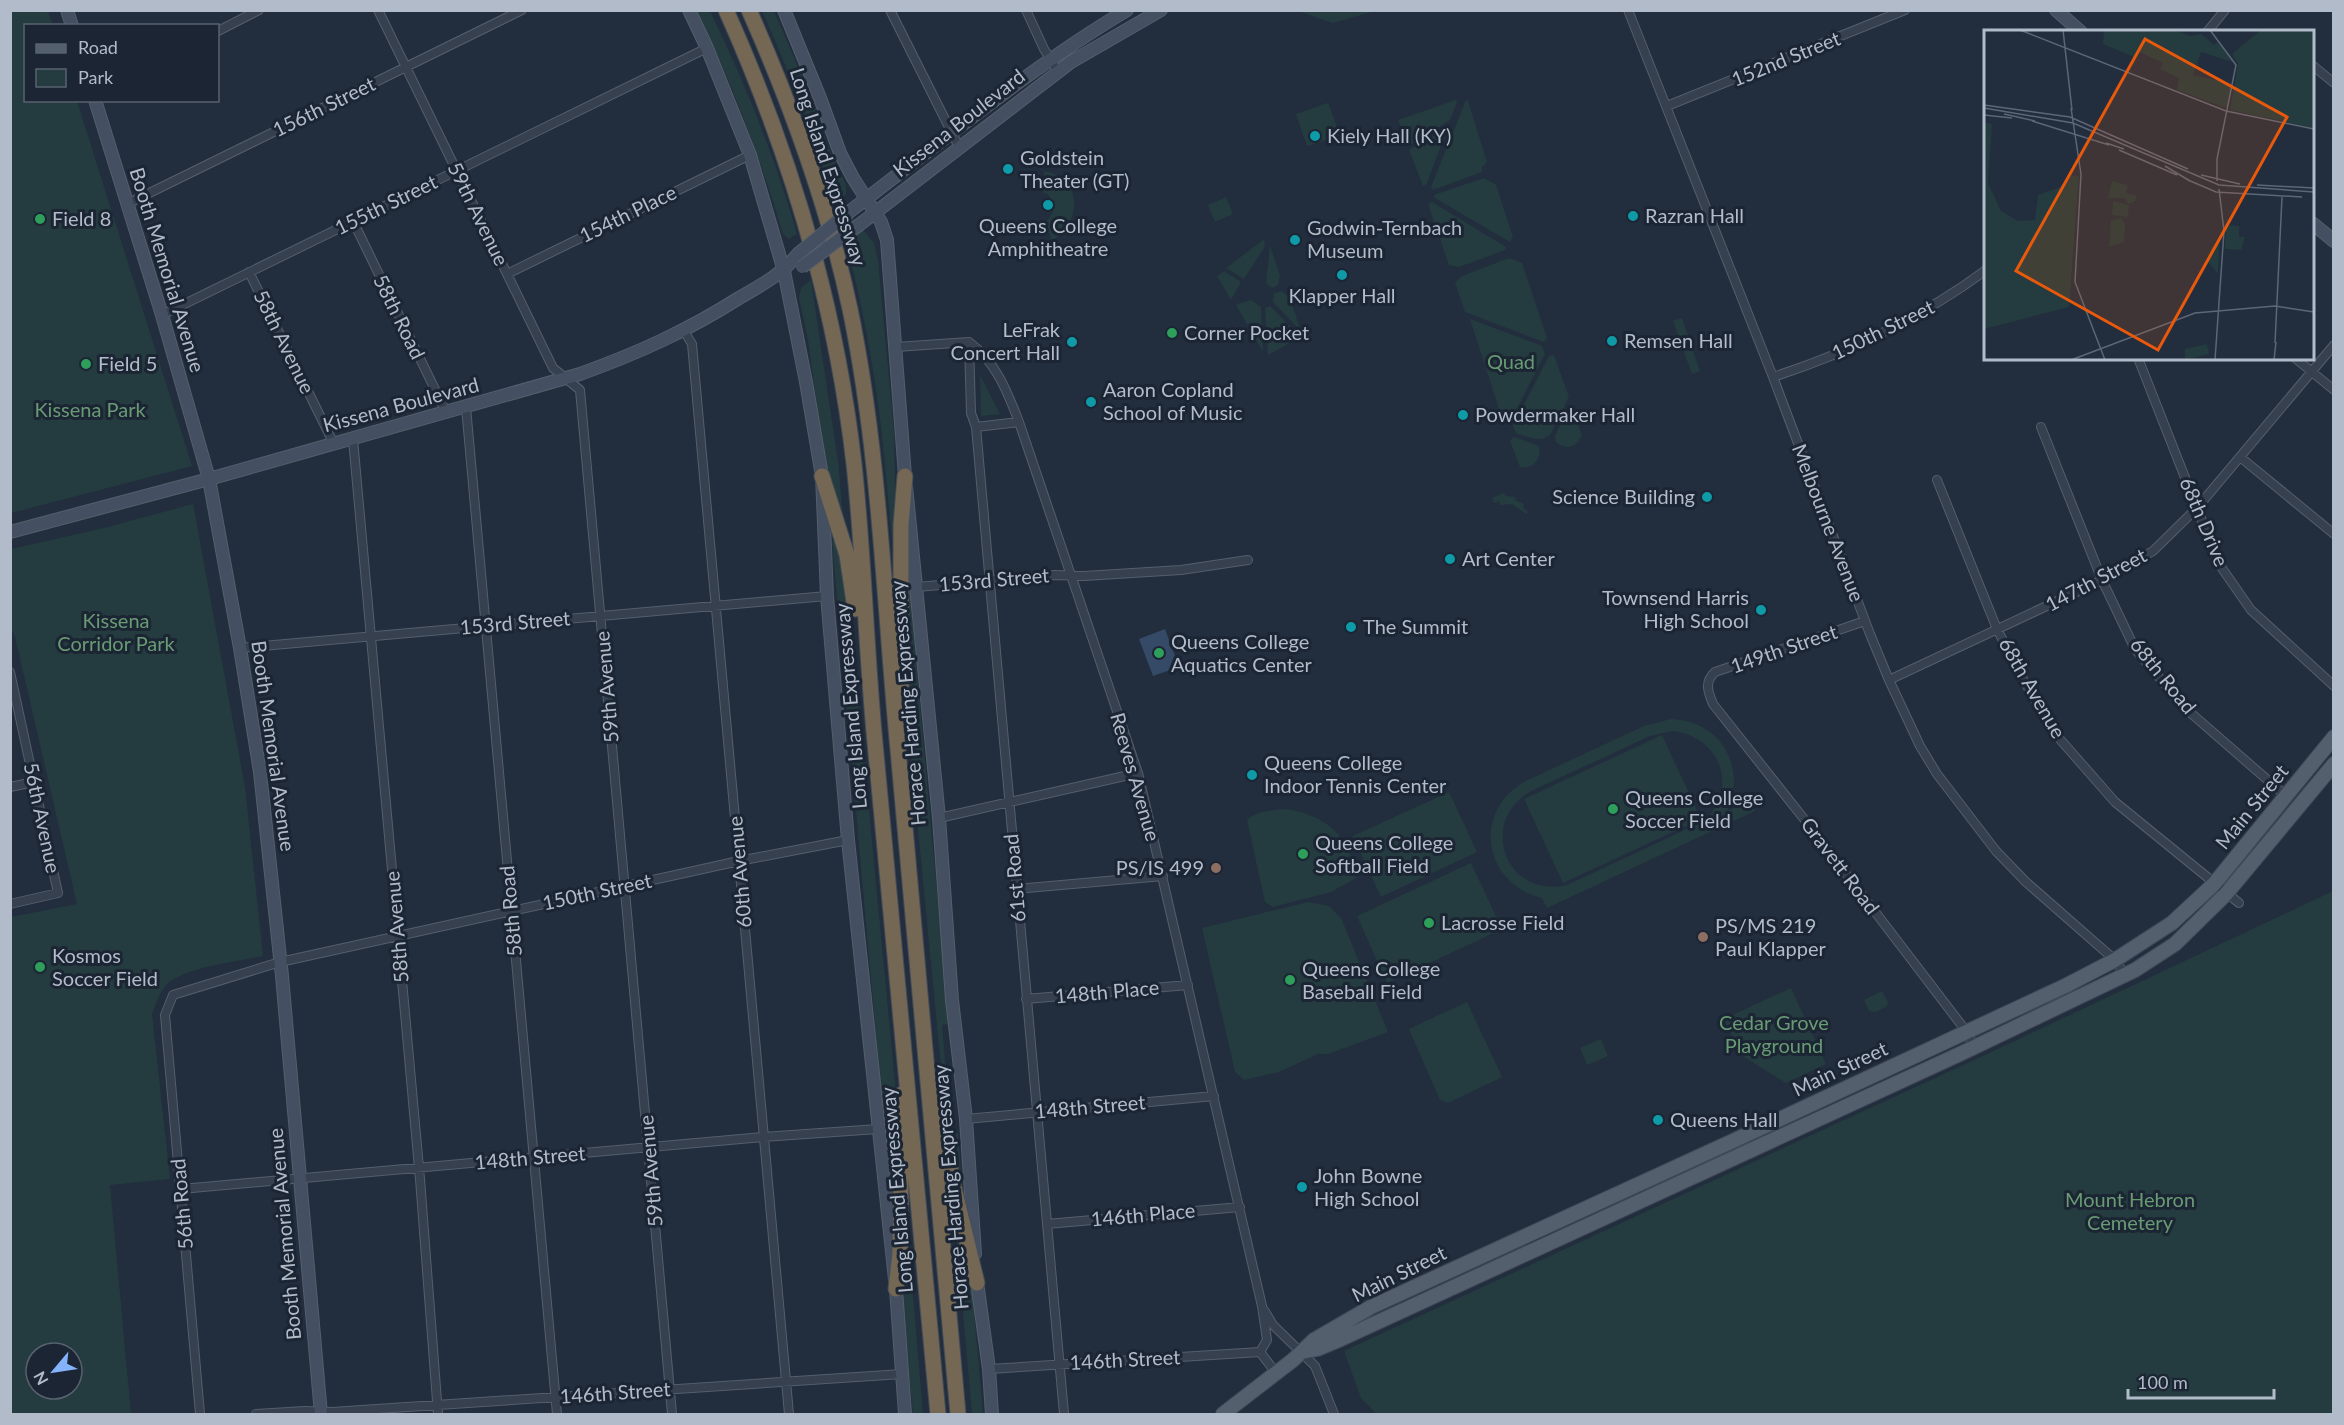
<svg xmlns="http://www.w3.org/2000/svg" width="2344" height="1425" font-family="Lato,sans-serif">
<rect width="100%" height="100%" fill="#222e3e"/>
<path fill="#243c3f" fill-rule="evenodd" d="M11,10L48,11L53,25L26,26V100L77,101L192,466L11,513Z
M697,11H710C745,83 775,157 797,234L789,239L783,234C760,157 732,83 697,11Z
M762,11H774L812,99L830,152L846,185V193L840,202L874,243L878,260L894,433L896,539H892C886,479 882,418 871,358C851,237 812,122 762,11Z
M1298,11L1375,10V11L1333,23Z
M1456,100L1457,102L1450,120L1408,146L1398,120Z
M1466,100L1468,101L1487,162L1482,167V172L1433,190L1431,187Z
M1328,103L1340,135L1307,146L1296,114Z
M1448,127L1426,185L1423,186L1409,150Z
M1044,171C1083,176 1083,224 1051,241L1050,233H1047L1046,221C1056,213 1055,203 1047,193H1043L1040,179L1044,178Z
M1484,178L1496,185L1513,237L1510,242L1435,198L1434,195Z
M1226,197L1233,214L1215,222L1208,205Z
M1432,202L1506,247L1505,250L1459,267L1449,265L1428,204Z
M1263,240L1265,242L1264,248L1244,279L1226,268Z
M1270,246L1280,275L1278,285L1272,288L1266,283Z
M1509,258L1522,263L1547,338L1544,342L1465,312L1455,283L1462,276Z
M1224,271L1241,282L1231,300L1217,276Z
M811,280L838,462L843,516H840L826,471L808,340L799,298L801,288Z
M1282,291L1290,298L1299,326L1297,327L1273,302L1274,293Z
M1251,300L1261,307L1263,352L1236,305Z
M1270,306L1300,337L1268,355L1265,308Z
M1682,318L1700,371L1692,374L1673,321Z
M1470,319L1542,346L1545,354L1509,424H1504Z
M1554,355L1569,397L1550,435C1539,443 1528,437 1516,433L1513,426L1549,356Z
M980,375L1000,414L981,416Z
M1572,408L1582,435C1577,447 1567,451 1556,442L1555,436L1568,409Z
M1514,437L1539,446C1542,459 1532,470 1520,467L1510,441Z
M1503,493L1506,496L1516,497L1515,500L1524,504L1523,507L1528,512L1526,514L1512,504L1500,505L1499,501L1494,503L1492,498Z
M193,504L245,787L263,956C236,962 187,966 167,984C159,992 156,1004 152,1014L170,1179L110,1185L131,1414H11V917L77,904L15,637L11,629V549L104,528ZM36,1353H72V1389H36Z
M836,540L846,567L895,1084V1215L892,1214L832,541Z
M906,596H910L949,1024L942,1025L950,1120L954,1132L958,1134L963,1195L949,1150L908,724Z
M1671,719C1721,721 1747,766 1727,811L1751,801L1755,811L1547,908L1542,898C1481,883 1472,808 1528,780L1644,726ZM1672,731C1720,736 1740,788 1704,821L1567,885C1506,899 1477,822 1531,791L1650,736Z
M1662,735L1701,819L1563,883L1524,799Z
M1449,792L1477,852L1381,897L1353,836Z
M1286,809C1326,815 1351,836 1356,878L1331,892L1273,907L1265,902L1247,820C1257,811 1272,810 1286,809Z
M1471,863L1502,929L1387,983L1357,916Z
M2333,891V1414H1377L1361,1398L1344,1351L1985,1055Z
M1308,902L1329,906L1341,918L1388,1032L1328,1054H1318L1279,1072L1244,1080L1235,1072L1202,928Z
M1791,988L1826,1064L1786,1083L1741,1055L1724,1019Z
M1882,991L1888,1002L1887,1006L1876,1012L1869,1011L1864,1000Z
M1467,1002L1502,1077L1448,1103L1440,1100L1409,1029Z
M1601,1039L1608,1056L1587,1065L1580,1048Z
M906,1211L923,1414H913L903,1307Z
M954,1211L972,1289L983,1414H972Z"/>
<path fill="#354a66" d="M1165,629L1179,667L1153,676L1139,639Z"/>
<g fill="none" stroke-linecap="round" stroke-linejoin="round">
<defs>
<path id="street" d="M378,10L553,368L580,390L672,1414
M890,10L959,147
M1026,10L1044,49L1058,72
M1628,10L1773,377L1870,634L1889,680L1920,746L1937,774L1996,851L2026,882L2115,960L2125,975
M218,31L259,10
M2207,32L2225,10
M2312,65L2334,83
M1667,106L1905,10
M127,204L522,10
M353,221L446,412
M249,272L334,444
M507,274L750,155
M162,315L707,48
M684,331L692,344L789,1414
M969,342L971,413L976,427L1064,1414
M896,347L969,342C996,362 1007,391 1019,422L1138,773L1262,1306L1267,1340L1260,1352
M2138,358L2219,564L2251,610L2334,686
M2295,358L2334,390
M1773,377C1850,352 1921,318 1986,270
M466,407L557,1414
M976,427L1019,422
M2041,427L2102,580L2135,649L2185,708L2286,796
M353,439L420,1179L438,1414
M2240,457L2334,534
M1937,480L1997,629L2024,681L2058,737L2115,802L2239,903
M917,587L1055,575L1084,576L1181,570L1248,560
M1865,621L1715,672C1704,682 1708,692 1713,704L1808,824L1966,1031L1974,1047
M240,648L827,596
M10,672L58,893L10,904
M1889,680L2102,580L2153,551L2197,508L2334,345
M10,787L34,782
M939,818L1138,773
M1016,889L1163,876
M1026,999L1188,985
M966,1119L1214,1096
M181,1189L763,1137L878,1129
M1047,1224L1240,1207
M1264,1310L1273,1325L1315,1366L1334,1414
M1260,1352L1276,1373
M989,1369L1260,1352
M200,1414L165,1015L173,995L280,962L739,861L848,840
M256,1414L305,1411L332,1412L902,1374"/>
<path id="secondary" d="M67,10L72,26
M689,10L707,48L750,155L784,271L806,382L822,476L827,596L848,840L896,1289L905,1414
M784,10L820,98L840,153L853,178L881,222L887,240L905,476L939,818L952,1000L966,1119L975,1254
M2056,10L2081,32
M95,100L162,315L209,479L240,648L260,772L282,976L321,1414
M849,212C940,143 1028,69 1127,10
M2312,223L2334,241
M859,225L1071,62L1161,10
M10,532L209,479L580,374C638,353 687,331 739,298C763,284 781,275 798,254
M976,1275L989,1369L992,1414"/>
<path id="primary" d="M1302,1352L1317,1349L1341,1339L1962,1053L2135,970L2175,944L2226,894L2334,764
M1223,1414L1293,1360L1314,1340L1371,1307L1735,1140L2065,986L2115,960L2172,923L2214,884L2334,737"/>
<path id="highway" d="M726,10C791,155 836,306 854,464C864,557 866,650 875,743C896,967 918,1191 938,1414
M749,10C792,107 828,206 850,309C880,454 884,603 898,750C919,972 939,1193 958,1414
M822,476L847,555L855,609
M901,690V525L905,476
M941,1113L953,1184L977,1283
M896,1289L900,1253L902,1094"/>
</defs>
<use href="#street" stroke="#555e6c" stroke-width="10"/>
<use href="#secondary" stroke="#555e6c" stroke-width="14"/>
<use href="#primary" stroke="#404957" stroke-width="16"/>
<use href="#highway" stroke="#424b59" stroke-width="17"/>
<use href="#street" stroke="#36404e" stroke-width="8"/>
<use href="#secondary" stroke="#444f61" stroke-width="12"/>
<use href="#primary" stroke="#545f6e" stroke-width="14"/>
<use href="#highway" stroke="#746753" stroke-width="15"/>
<defs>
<path id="secondary-bridge" d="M798,254L849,212
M802,267L859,225"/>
</defs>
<use href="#secondary-bridge" stroke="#555e6c" stroke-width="14" stroke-linecap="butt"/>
<use href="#secondary-bridge" stroke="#444f61" stroke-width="12"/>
</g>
<g fill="#0f9aa8" stroke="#1c2533" stroke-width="2">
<circle cx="1315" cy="136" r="6"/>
<circle cx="1008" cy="169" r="6"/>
<circle cx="1048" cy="205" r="6"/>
<circle cx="1633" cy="216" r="6"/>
<circle cx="1295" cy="240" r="6"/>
<circle cx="1342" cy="275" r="6"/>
<circle cx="1612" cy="341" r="6"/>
<circle cx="1072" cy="342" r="6"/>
<circle cx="1091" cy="402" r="6"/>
<circle cx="1463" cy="415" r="6"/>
<circle cx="1707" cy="497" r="6"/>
<circle cx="1450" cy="559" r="6"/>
<circle cx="1761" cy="610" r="6"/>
<circle cx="1351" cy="627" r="6"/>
<circle cx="1252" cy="775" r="6"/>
<circle cx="1658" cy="1120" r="6"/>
<circle cx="1302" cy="1187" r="6"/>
</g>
<g fill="#2e9e5b" stroke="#1c2533" stroke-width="2">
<circle cx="40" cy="219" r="6"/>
<circle cx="1172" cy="333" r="6"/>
<circle cx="86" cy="364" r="6"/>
<circle cx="1159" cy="653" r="6"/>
<circle cx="1613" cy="809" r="6"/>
<circle cx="1303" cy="854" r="6"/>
<circle cx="1429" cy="923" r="6"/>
<circle cx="40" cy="967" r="6"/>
<circle cx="1290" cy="980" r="6"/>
</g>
<g fill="#8d6e63" stroke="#1c2533" stroke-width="2">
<circle cx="1216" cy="868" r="6"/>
<circle cx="1703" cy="937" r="6"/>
</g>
<g text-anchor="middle" stroke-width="6" stroke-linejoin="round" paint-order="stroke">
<g font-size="20" fill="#b2bbc9" stroke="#1c2533">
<text transform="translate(1786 59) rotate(-22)" y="7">152nd Street</text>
<text transform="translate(324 107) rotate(-26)" y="7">156th Street</text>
<text transform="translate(959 123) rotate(-38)" y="7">Kissena Boulevard</text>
<text transform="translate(828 167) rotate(72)" y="7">Long Island Expressway</text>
<text transform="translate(386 205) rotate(-26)" y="7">155th Street</text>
<text transform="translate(478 214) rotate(64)" y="7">59th Avenue</text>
<text transform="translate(628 214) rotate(-26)" y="7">154th Place</text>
<text transform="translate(167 270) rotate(73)" y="7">Booth Memorial Avenue</text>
<text transform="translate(399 317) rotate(64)" y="7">58th Road</text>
<text transform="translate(1883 330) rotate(-26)" y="7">150th Street</text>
<text transform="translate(284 342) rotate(64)" y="7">58th Avenue</text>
<text transform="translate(401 405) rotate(-15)" y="7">Kissena Boulevard</text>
<text transform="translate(2204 522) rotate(67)" y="7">68th Drive</text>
<text transform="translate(1828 523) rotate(69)" y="7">Melbourne Avenue</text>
<text transform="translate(994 580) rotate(-5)" y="7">153rd Street</text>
<text transform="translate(2096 580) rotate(-28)" y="7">147th Street</text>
<text transform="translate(515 623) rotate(-5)" y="7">153rd Street</text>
<text transform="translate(1784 649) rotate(-19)" y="7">149th Street</text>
<text transform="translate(2163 676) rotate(51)" y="7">68th Road</text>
<text transform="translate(607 687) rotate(-95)" y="7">59th Avenue</text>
<text transform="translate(2032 688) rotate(60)" y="7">68th Avenue</text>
<text transform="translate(908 703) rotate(-95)" y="7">Horace Harding Expressway</text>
<text transform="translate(851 706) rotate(-95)" y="7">Long Island Expressway</text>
<text transform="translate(273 746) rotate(82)" y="7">Booth Memorial Avenue</text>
<text transform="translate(1135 777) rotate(74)" y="7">Reeves Avenue</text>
<text transform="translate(2252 807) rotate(-51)" y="7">Main Street</text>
<text transform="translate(42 818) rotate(78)" y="7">56th Avenue</text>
<text transform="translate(1840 866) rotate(53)" y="7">Gravett Road</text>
<text transform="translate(740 872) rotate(-95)" y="7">60th Avenue</text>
<text transform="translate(1015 878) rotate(-95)" y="7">61st Road</text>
<text transform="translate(597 892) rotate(-12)" y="7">150th Street</text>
<text transform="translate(511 911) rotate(-95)" y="7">58th Road</text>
<text transform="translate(397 927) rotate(-95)" y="7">58th Avenue</text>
<text transform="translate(1107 992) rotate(-5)" y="7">148th Place</text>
<text transform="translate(1840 1069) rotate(-25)" y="7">Main Street</text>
<text transform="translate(1090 1107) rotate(-5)" y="7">148th Street</text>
<text transform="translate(530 1158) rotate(-5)" y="7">148th Street</text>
<text transform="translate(651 1171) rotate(-95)" y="7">59th Avenue</text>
<text transform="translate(951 1187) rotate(-95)" y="7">Horace Harding Expressway</text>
<text transform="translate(897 1190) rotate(-95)" y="7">Long Island Expressway</text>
<text transform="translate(182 1204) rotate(-95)" y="7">56th Road</text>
<text transform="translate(1143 1215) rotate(-5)" y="7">146th Place</text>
<text transform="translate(285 1234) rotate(-95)" y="7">Booth Memorial Avenue</text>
<text transform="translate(1399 1274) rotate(-26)" y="7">Main Street</text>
<text transform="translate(1125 1360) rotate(-3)" y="7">146th Street</text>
<text transform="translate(615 1393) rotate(-4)" y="7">146th Street</text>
</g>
<g font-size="20" fill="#b2bbc9" stroke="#1c2533" text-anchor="start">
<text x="1327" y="143">Kiely Hall (KY)</text>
<text x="1020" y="165">Goldstein<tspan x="1020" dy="23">Theater (GT)</tspan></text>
<text x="1645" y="223">Razran Hall</text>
<text x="52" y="226">Field 8</text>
<text x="1048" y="233" text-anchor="middle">Queens College<tspan x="1048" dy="23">Amphitheatre</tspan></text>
<text x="1307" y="235">Godwin-Ternbach<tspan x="1307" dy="23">Museum</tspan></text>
<text x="1342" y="303" text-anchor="middle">Klapper Hall</text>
<text x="1060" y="337" text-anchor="end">LeFrak<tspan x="1060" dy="23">Concert Hall</tspan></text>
<text x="1184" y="340">Corner Pocket</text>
<text x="1624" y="348">Remsen Hall</text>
<text x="98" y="371">Field 5</text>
<text x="1103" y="397">Aaron Copland<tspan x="1103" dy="23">School of Music</tspan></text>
<text x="1475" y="422">Powdermaker Hall</text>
<text x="1695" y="504" text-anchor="end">Science Building</text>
<text x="1462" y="566">Art Center</text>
<text x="1749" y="605" text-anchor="end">Townsend Harris<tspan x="1749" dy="23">High School</tspan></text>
<text x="1363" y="634">The Summit</text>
<text x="1171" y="649">Queens College<tspan x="1171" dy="23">Aquatics Center</tspan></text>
<text x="1264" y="770">Queens College<tspan x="1264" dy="23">Indoor Tennis Center</tspan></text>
<text x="1625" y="805">Queens College<tspan x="1625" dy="23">Soccer Field</tspan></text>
<text x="1315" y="850">Queens College<tspan x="1315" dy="23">Softball Field</tspan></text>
<text x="1204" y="875" text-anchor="end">PS/IS 499</text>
<text x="1441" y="930">Lacrosse Field</text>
<text x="1715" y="933">PS/MS 219<tspan x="1715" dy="23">Paul Klapper</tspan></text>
<text x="52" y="963">Kosmos<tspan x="52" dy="23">Soccer Field</tspan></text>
<text x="1302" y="976">Queens College<tspan x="1302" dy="23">Baseball Field</tspan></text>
<text x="1670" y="1127">Queens Hall</text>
<text x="1314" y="1183">John Bowne<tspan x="1314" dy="23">High School</tspan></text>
</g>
<g font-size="20" fill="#689b74" stroke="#1c2533">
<text x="1511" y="369">Quad</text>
<text x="90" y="417">Kissena Park</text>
<text x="116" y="628">Kissena<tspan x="116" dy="23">Corridor Park</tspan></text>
<text x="1774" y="1030">Cedar Grove<tspan x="1774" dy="23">Playground</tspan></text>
<text x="2130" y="1207">Mount Hebron<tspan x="2130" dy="23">Cemetery</tspan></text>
</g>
</g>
<g transform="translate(1984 30)">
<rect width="330" height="330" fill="#222e3e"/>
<path d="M120,0H190L207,6L217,4L230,15L234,12L249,32L217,22L209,45L248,54L242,78L193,60L195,48L176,39L179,33L153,21L150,27L119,14ZM277,0H330V98L246,80L254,34L248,24ZM0,92L8,94L4,153L17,181L34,191L51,190L54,165L75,158L86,146H95L85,277L0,299ZM128,151L144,155L142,163L153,166L151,171L144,174L141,168H124ZM129,171L145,175L144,187L128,185ZM137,188L141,194L140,212L125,217L127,191ZM242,195L255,196V207H261L257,220L241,219ZM236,211L235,218L234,244L224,232L227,218ZM223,314L225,324L201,330V319Z" fill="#243c3f"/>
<path fill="none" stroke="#5c6676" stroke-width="1.5" d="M36,0L242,81L330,99M79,0L88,80M226,0L252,35L233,129V151M0,75L86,87L204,139M0,78L89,93L235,155L330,162M87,78L97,144L91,252L121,330M20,84L51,91M0,85L28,88M48,91L125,115M122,113L140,119M135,120L193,145M181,136L206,151M217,145L256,154M204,150L232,162L318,167M273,155L330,158M291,313L298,167M87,330L211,283L291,276L330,282M231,330L240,201L235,159M290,330L292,312"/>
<path fill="#e8590c" fill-opacity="0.15" stroke="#e8590c" stroke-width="3" d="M161,9L303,87L174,320L32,241Z"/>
<rect width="330" height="330" fill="none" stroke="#b2bbc9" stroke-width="3"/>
</g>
<rect width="2344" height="1425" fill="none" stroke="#b2bbc9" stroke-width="24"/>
<rect x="24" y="24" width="195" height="78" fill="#1c2533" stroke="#58616f" stroke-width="1.5"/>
<rect x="36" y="44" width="30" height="9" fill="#545f6e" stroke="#58616f" stroke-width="1.5"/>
<text x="78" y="54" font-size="18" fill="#b2bbc9">Road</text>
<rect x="36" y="69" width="30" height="18" fill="#243c3f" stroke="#58616f" stroke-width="1.5"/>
<text x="78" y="84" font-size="18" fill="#b2bbc9">Park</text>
<g transform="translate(54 1371) rotate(241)"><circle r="28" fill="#1c2533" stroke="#58616f" stroke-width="1.5"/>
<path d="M0-4.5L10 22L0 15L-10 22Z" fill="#84b3fc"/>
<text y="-9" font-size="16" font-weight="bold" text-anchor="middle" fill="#b2bbc9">N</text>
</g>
<path d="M2128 1389v9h146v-9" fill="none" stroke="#b2bbc9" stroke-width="3"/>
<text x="2137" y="1389" font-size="18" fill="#b2bbc9" stroke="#1c2533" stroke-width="4.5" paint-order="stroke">100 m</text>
</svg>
